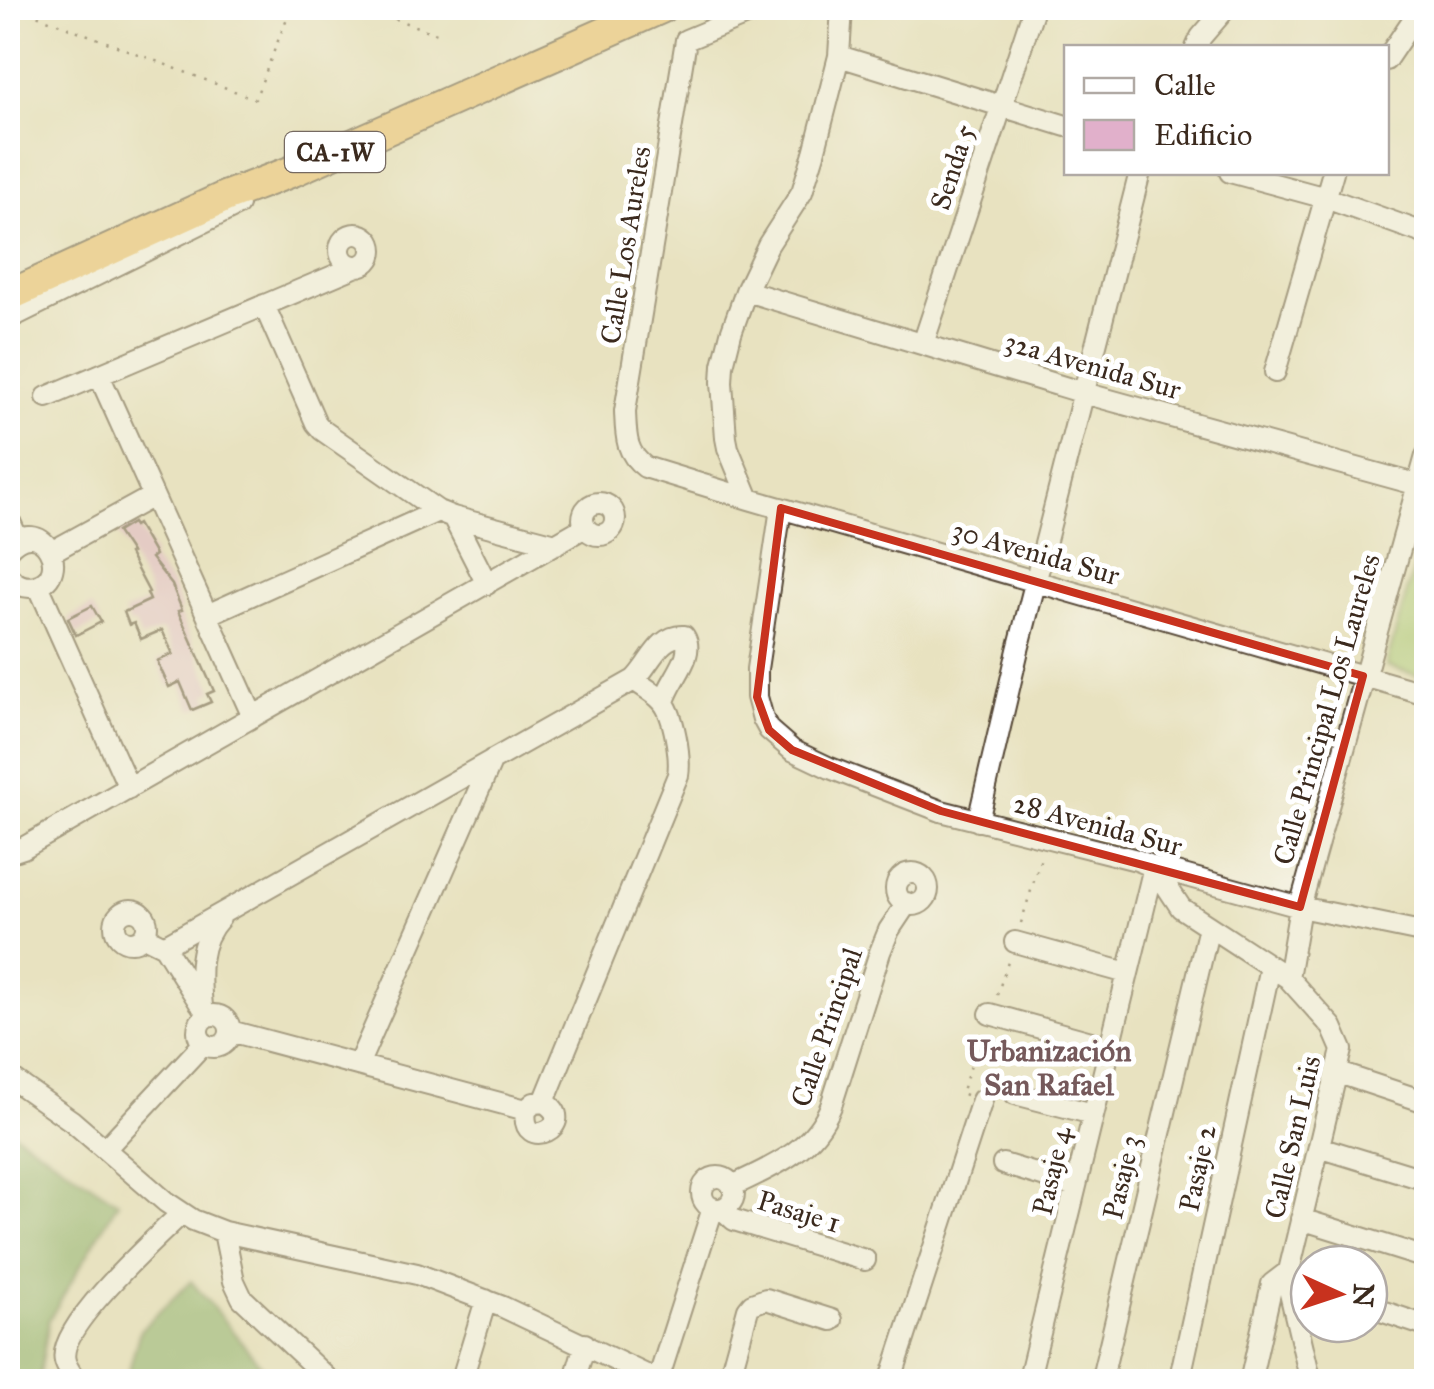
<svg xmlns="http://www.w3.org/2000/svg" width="1434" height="1389" font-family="'IM FELL Great Primer',serif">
<rect width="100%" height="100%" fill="#fff"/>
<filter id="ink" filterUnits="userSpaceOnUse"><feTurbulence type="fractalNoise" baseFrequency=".01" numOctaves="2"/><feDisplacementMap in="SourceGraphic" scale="20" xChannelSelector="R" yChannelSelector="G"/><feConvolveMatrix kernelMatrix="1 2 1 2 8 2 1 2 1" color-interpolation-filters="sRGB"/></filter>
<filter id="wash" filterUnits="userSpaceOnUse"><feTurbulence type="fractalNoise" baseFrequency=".0048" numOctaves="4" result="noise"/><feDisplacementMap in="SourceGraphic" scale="40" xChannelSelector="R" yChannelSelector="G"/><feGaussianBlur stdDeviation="2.25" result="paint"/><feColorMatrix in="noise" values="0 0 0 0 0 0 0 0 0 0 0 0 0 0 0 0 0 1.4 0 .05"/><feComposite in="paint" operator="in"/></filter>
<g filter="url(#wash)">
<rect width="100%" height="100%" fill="#e8e2c0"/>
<path fill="#a6ca74" stroke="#707a49" stroke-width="2.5" d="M1426,524V678L1386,666Z"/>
<path fill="#84ae66" stroke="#606c42" stroke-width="2.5" d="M8,1129L118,1202L49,1320L39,1381H8Z
M191,1281L274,1381H126L140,1330Z"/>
<g id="blocks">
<path fill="#e1b0cb" d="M132,523L134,526L137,524L155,555L151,558L172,585L182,610L178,611L214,691L207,694L211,702L192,710L180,682L169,687L157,661L173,654L162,630L141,639L134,623L129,625L124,612L150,600L147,593L149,592L129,554L131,553L117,532Z
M92,606L101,622L76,635L68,618Z"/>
</g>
</g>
<g filter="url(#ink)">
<use href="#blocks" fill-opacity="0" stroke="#554636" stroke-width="2.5"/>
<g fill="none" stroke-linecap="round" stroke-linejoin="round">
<defs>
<path id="minor" d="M763,8L686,40L625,411C626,435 625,452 645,467L749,499L1426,694
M1196,48L1201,37L1226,8
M839,56L1066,126
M1386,60L1421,8
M1230,172L1326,198L1426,234
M340 250a16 16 0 1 1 32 0a16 16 0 1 1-32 0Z
M746,291L1084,393L1426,487
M264,305L316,423L322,430L438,511L453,517L556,544
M8,319L238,205
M923,344L1034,8
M1275,372L1333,172
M99,375L253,717
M47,397L357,266
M749,499L728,448L726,438L722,382L723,365L731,333L746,291L768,245L802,192L814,153L839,56L842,8
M583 519a16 16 0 1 1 32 0a16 16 0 1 1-32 0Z
M781,508L757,669V697L763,719L769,730L792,750L830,768L941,811L1137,860L1154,867L1300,907L1426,933
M8,517L18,540
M453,517L487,584
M8,549C41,511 74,574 36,586C24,589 16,584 8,576
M51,552L153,496
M38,585L129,788
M207,615L438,511
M634,680C650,665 659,634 684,636C697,656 669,680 664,702
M978,821L1018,650L1140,172
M8,847L17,850L23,848L585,527
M1154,867L1181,908L1288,978L1332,1027L1342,1050L1289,1271L1290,1293L1311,1382
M896 889a16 16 0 1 1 32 0a16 16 0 1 1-32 0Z
M115 926a16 16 0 1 1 32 0a16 16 0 1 1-32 0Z
M144,936L164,946L199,1002
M1015,942L1127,973
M164,946L634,680C642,686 655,693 662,701C674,714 681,757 678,775L544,1102
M1288,978L1300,907L1426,456
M202,1006C199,975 197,942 220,918
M990,1014L1109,1047
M198 1031a16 16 0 1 1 32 0a16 16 0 1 1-32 0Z
M230,1031L526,1110L534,1103L544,1102
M358,1065L492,760
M1336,1072L1426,1102
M8,1076L72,1121L166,1202L193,1220L224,1232L417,1274L503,1307L661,1382
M1015,1094L1093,1114
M526,1110C519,1155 582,1124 544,1102
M1319,1147L1426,1180
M106,1148L204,1043
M1003,1164L1075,1186
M702 1193a16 16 0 1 1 32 0a16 16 0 1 1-32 0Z
M732,1186C772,1167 813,1151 831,1106L880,952L889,930L907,903
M722,1209L734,1220L865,1260
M1301,1219L1426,1258
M224,1232L234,1281L242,1298L331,1382
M1369,1307L1426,1326
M658,1380L713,1208
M76,1382C73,1375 66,1367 65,1361C56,1328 157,1237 182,1213
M461,1382L486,1300
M574,1382L585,1344
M728,1382L748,1309L752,1304L766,1299L832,1320
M890,1382L982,1100
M1028,1382L1154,867
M1101,1382L1209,927
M1179,1382L1270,967
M1250,1382L1272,1284L1289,1271"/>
<path id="highway" d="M8,296L227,196L293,171L661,8"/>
</defs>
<use href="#minor" stroke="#554636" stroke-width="24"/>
<use href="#highway" stroke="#554636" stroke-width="34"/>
<path stroke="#554636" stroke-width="2.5" stroke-dasharray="2.5 8" stroke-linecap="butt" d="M18,8L255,99L291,8
M365,8L442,36
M1021,923L1042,855
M997,995L1009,959
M966,1095L961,1093L984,1030"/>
<use href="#minor" stroke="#fff" stroke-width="20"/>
<use href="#highway" stroke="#f2c26a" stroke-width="30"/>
</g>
</g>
<path d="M0 0H1434V1389H0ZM781,508L1363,676L1300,907L941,811L792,750L769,730L757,697Z" fill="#e8e2c0" fill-opacity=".55" fill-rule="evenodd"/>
<path fill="none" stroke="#c8321e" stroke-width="8" stroke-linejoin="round" d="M781,508L1363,676L1300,907L941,811L792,750L769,730L757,697Z"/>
<g text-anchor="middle" stroke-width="10" stroke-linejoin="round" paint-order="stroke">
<rect fill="#fff" stroke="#766a62" stroke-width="2.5" x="285" y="132" width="100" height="40" rx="8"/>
<g font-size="25" font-weight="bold" fill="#3b2a1e">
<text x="335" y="161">CA-1W</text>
</g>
<g font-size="28" fill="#3b2a1e" stroke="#fff">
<text transform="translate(952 167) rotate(-72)" y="10">Senda 5</text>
<text transform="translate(625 245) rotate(-81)" y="10">Calle Los Aureles</text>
<text transform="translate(1093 365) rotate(16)" y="10">32a Avenida Sur</text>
<text transform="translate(1036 552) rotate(16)" y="10">30 Avenida Sur</text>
<text transform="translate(1326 709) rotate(-74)" y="10">Calle Principal Los Laureles</text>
<text transform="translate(1098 824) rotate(15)" y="10">28 Avenida Sur</text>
<text transform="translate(826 1027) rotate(-71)" y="10">Calle Principal</text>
<text transform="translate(1292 1137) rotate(-77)" y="10">Calle San Luis</text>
<text transform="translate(1197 1168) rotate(-78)" y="10">Pasaje 2</text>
<text transform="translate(1051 1171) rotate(-77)" y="10">Pasaje 4</text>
<text transform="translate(1121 1177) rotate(-77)" y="10">Pasaje 3</text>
<text transform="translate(799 1211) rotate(17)" y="10">Pasaje 1</text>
</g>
<g font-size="30" font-weight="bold" fill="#75595b" stroke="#fff">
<text x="1049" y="1061">Urbanización<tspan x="1049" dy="34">San Rafael</tspan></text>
</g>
</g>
<rect width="1434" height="1389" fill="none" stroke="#fff" stroke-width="40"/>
<rect x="1064" y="45" width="325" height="130" fill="#ffffff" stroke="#b1aaa5" stroke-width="2.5"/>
<rect x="1084" y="78" width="50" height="15" fill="#ffffff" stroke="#b1aaa5" stroke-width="2.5"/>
<text x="1154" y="95" font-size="30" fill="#3b2a1e">Calle</text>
<rect x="1084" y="120" width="50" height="30" fill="#e1b0cb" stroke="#b1aaa5" stroke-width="2.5"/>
<text x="1154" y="145" font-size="30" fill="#3b2a1e">Edificio</text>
<g transform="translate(1339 1294) rotate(93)"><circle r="48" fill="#ffffff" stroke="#b1aaa5" stroke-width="2.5"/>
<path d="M0-8L18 38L0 25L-18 38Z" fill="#c8321e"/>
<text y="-15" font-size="28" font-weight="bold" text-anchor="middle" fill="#3b2a1e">N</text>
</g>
</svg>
